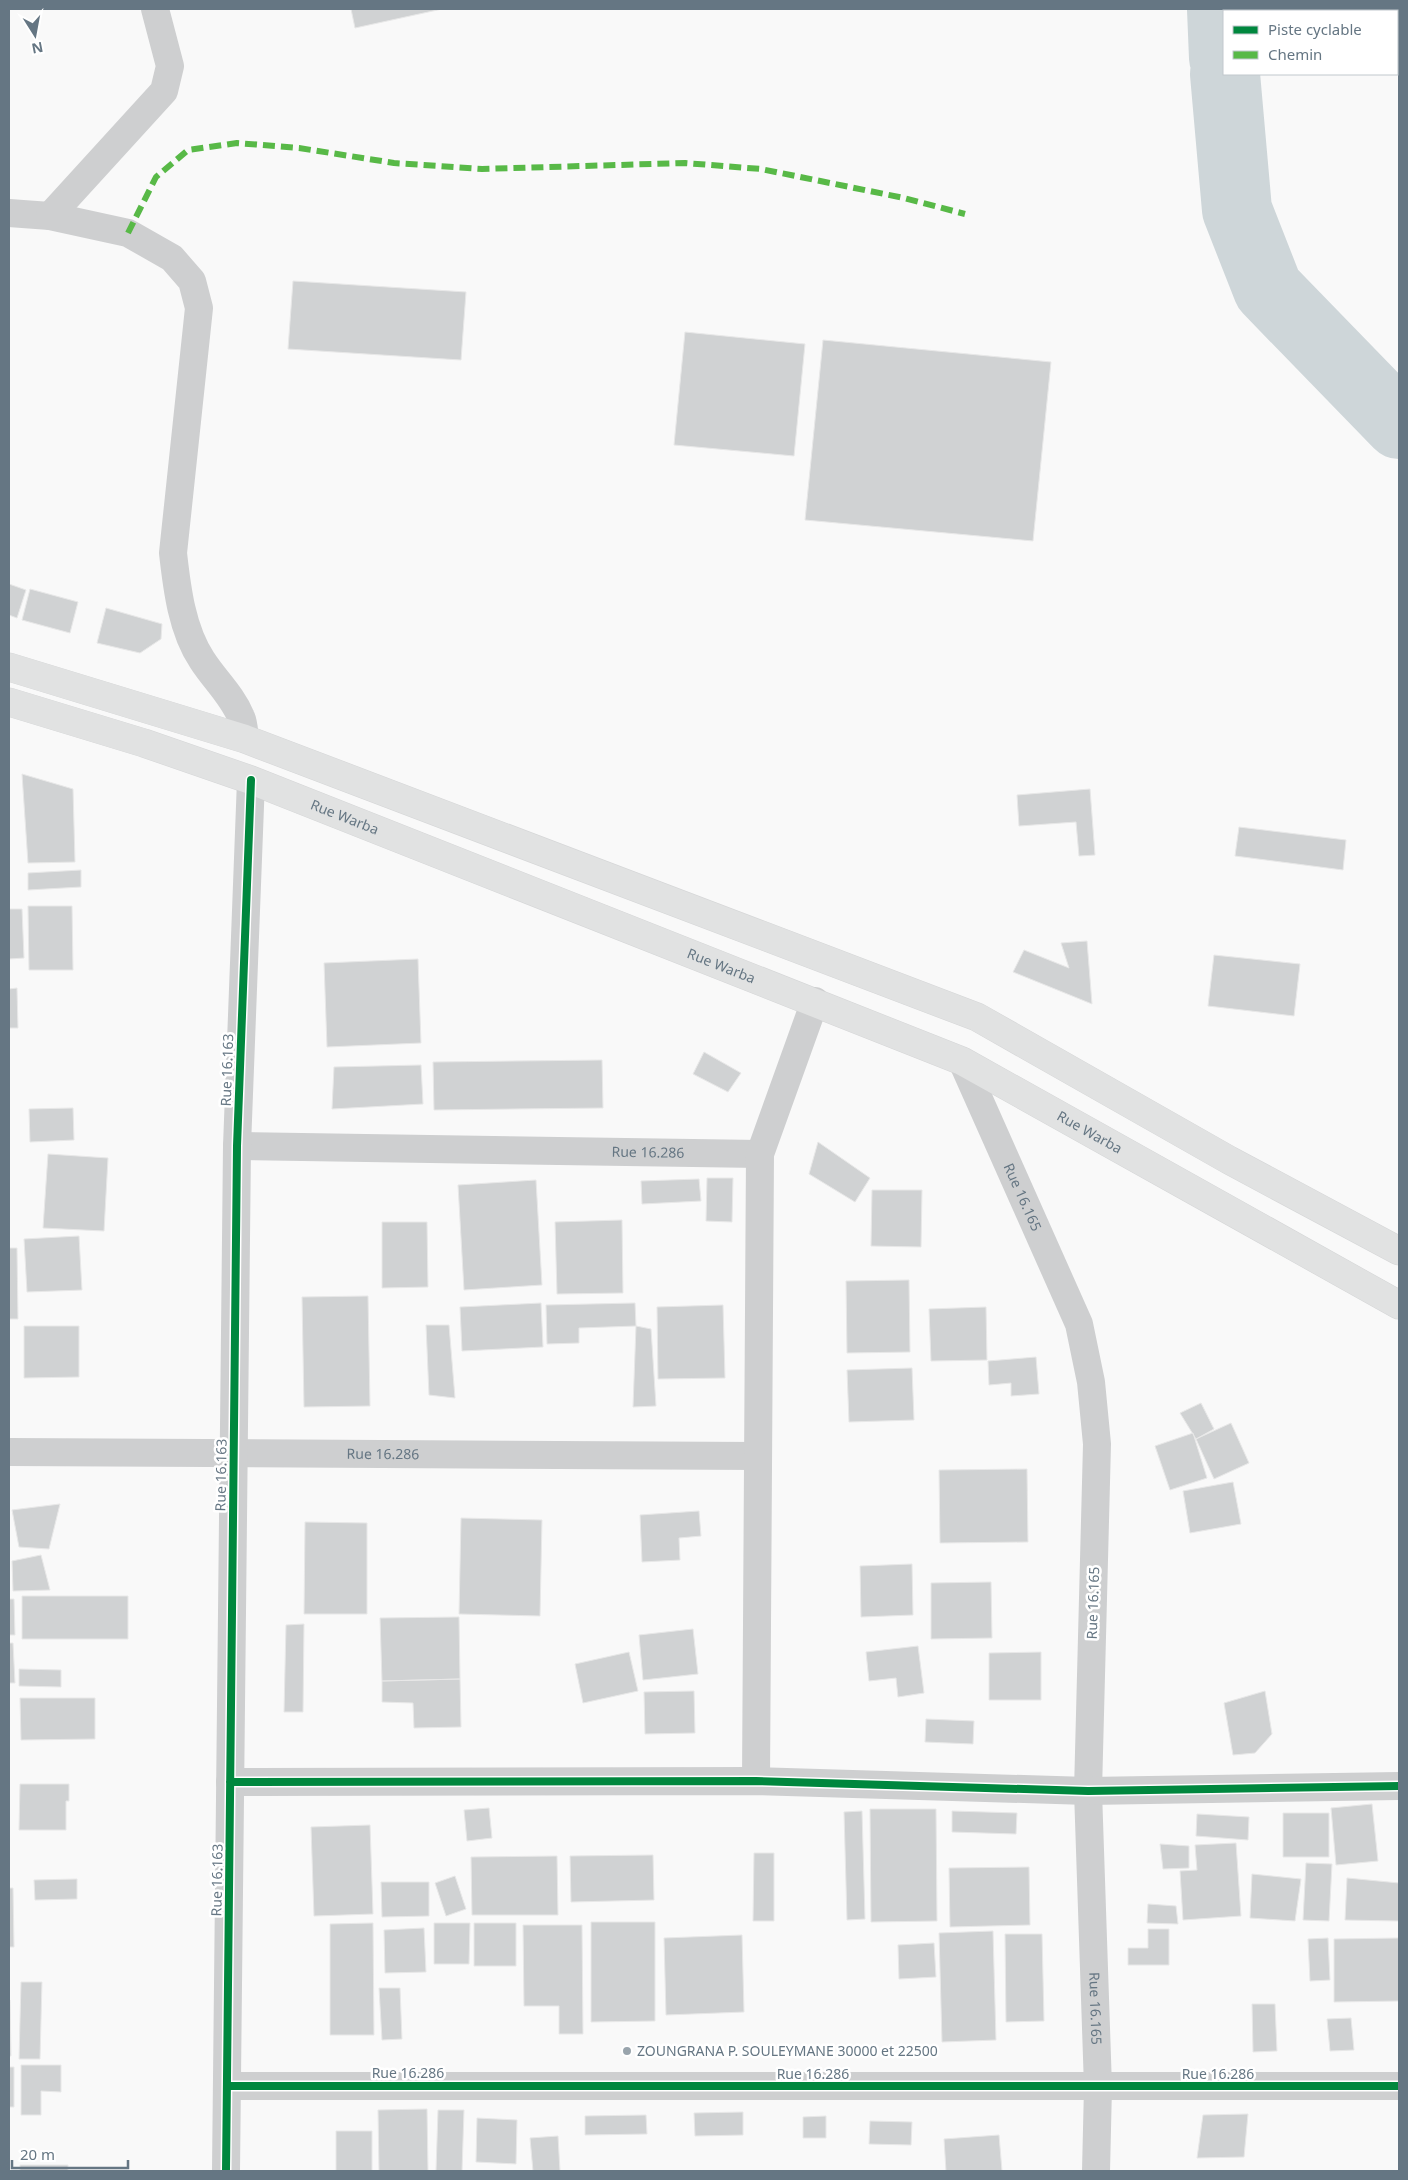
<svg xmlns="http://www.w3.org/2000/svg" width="1408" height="2180" font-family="'Noto Sans',sans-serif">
<rect width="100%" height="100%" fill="#f9f9f9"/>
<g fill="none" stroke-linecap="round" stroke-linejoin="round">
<path stroke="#ced6d9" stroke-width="70" d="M1222,9L1224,58
M1225,74L1237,210L1268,289L1399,424"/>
</g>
<path fill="#d0d2d3" stroke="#e8e8e8" d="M351,9H442L355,28Z
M293,281L466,292L461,360L288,349Z
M685,332L805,344L794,456L674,445Z
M823,340L1051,362L1033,541L805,520Z
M9,584L26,590L17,618L9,615Z
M30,589L78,602L70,633L22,620Z
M106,608L162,624L161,639L140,653L97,643Z
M22,774L73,789L75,862L28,863Z
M1090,789L1095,855L1079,856L1076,822L1019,826L1017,795Z
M1239,827L1346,840L1343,870L1235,856Z
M81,870V887L28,890V873Z
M28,906H72L73,970H29Z
M9,909H22L24,958L9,959Z
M1087,941L1092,1004L1013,972L1024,950L1069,968L1061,943Z
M1214,955L1300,964L1294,1016L1208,1006Z
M418,959L421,1043L327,1047L324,963Z
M17,988L18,1028H9V989Z
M704,1052L741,1073L728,1092L693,1074Z
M602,1060L603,1108L434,1110L433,1062Z
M421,1065L423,1104L332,1109L334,1067Z
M73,1108L74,1140L30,1142L29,1109Z
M818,1142L870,1178L855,1202L809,1174Z
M48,1154L108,1158L104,1231L43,1228Z
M707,1178H733L732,1222L706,1221Z
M699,1179L701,1201L642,1204L641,1181Z
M536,1180L542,1285L464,1290L458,1185Z
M872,1190H922L921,1247L871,1246Z
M622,1220L623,1293L557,1294L555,1222Z
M382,1222H427L428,1287L382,1288Z
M79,1236L82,1290L27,1292L24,1239Z
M9,1248H17L18,1319H9Z
M909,1280L910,1352L847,1353L846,1281Z
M368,1296L370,1406L304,1407L302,1297Z
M541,1303L543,1347L462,1351L460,1307Z
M635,1303L636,1326L579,1328V1343L547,1344L546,1305Z
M723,1305L725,1378L658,1379L657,1307Z
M986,1307L987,1360L931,1361L929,1309Z
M426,1325H449L455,1398L429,1395Z
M24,1326H79V1377L24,1378Z
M636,1326L651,1329L656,1406L633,1407Z
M1036,1357L1039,1394L1011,1396V1383L989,1385L988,1361Z
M912,1368L914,1420L849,1422L847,1370Z
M1201,1403L1214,1429L1196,1439L1180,1413Z
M1231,1423L1249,1463L1214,1479L1196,1439Z
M1193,1433L1207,1478L1170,1490L1155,1446Z
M1027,1469L1028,1542L940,1543L939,1470Z
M1233,1482L1241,1524L1190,1533L1183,1491Z
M60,1504L49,1549L19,1547L12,1510Z
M699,1511L701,1536L679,1538L680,1560L642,1562L640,1515Z
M461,1518L542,1520L540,1616L459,1614Z
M305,1522L367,1523V1614H304Z
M41,1555L50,1590L13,1591L12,1561Z
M912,1564L913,1615L861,1617L860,1566Z
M991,1582L992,1638L931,1639V1583Z
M22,1596H128V1639H22Z
M9,1599H14L15,1635H9Z
M459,1617L460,1679L382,1681L380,1618Z
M304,1624L303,1712H284L286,1625Z
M693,1629L698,1674L643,1680L639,1635Z
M9,1643H13L15,1683H9Z
M918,1646L924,1693L898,1697L896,1678L869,1681L866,1652Z
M629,1652L638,1691L583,1703L575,1664Z
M1041,1652V1700H989V1653Z
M19,1669L61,1670V1687L19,1686Z
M460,1679L461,1727L414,1728L413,1703L382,1702V1681Z
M694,1691L695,1733L645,1734L644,1692Z
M1265,1691L1272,1734L1255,1753L1233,1755L1224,1703Z
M20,1698H95V1739L21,1740Z
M926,1719L974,1721L973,1744L925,1742Z
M20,1784H69V1801H66V1830H19Z
M1372,1804L1378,1861L1336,1865L1331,1808Z
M489,1808L492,1838L467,1841L464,1810Z
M870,1809H936L937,1921L871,1922Z
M862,1811L865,1919L847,1920L844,1812Z
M952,1811L1017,1813L1016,1834L952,1832Z
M1283,1813H1329V1857H1283Z
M1197,1814L1249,1817L1248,1840L1196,1836Z
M370,1825L373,1914L314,1916L311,1827Z
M1236,1843L1241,1916L1183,1920L1180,1871L1197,1870L1195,1845Z
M1160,1844L1189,1846V1868L1163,1869Z
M754,1853H774V1921H753Z
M653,1855L654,1900L571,1902L570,1856Z
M557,1856L558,1915H472L471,1857Z
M1306,1863L1332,1864L1329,1921L1303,1920Z
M1029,1867L1030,1925L950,1927L949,1868Z
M1252,1874L1301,1879L1295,1921L1250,1918Z
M455,1876L466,1909L446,1916L435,1883Z
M1347,1878L1399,1883V1921L1345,1920Z
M77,1879V1899L35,1900L34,1880Z
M381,1882H429V1916L382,1917Z
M9,1888H13L14,1947H9Z
M1148,1904L1176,1906L1178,1924L1147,1923Z
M591,1922H655V2021L591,2022Z
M373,1923L374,2035H330V1924Z
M434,1923H470L469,1964H434Z
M474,1923H516V1966H474Z
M523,1925H582L583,2034H559V2006H524Z
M424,1928L426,1972L385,1973L384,1930Z
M1148,1929H1169V1965H1128V1948H1148Z
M993,1931L996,2040L942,2042L939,1933Z
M1005,1934H1042L1044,2021L1006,2022Z
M742,1935L744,2012L666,2015L664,1938Z
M1328,1938L1330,1980L1310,1981L1308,1939Z
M1399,1938V2001L1334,2002V1939Z
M934,1943L936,1977L899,1979L898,1945Z
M21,1982H42L40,2059H19Z
M379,1988H400L402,2039L382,2040Z
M9,2000H10L11,2056H9Z
M1252,2004H1275L1277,2051L1253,2052Z
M1351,2018L1354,2050L1330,2051L1327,2019Z
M21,2065H61V2092L41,2091V2115H21Z
M9,2067H14V2107H9Z
M427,2109L428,2171H379L378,2110Z
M438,2110H464L462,2171H436Z
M743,2112V2135L695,2136L694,2113Z
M1248,2114L1244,2157L1197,2158L1203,2115Z
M646,2115L647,2134L585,2135V2116Z
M826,2116V2138H803V2117Z
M477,2118L517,2120L516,2164L476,2162Z
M870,2121L912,2122L911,2145L869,2144Z
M336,2131H372V2171H336Z
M999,2135L1002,2171H946L944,2139Z
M558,2136L560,2171H533L530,2138Z
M20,2165H68V2171H20Z"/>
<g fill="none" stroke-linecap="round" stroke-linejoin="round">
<defs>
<g id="major">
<path d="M9,667L245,739L977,1017L1229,1160L1399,1251"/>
<path id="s4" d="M9,702L144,743L251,780L962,1061L1399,1305"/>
</g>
</defs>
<use href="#major" stroke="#d5d6d7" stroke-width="29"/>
<g stroke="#cecfd0" stroke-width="28">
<path d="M9,213L50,216L128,233L172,258L192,281L199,308L173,553C177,589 182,630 202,660C214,679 232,695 241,717C244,723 244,732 245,739"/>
<path d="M50,216L164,91L170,66L155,9"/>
<path id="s1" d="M962,1061L1079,1324L1091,1382L1097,1444L1088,1791L1098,2087L1096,2171"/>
<path id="s2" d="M237,1146L760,1154"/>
<path id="s3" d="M9,1452L758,1456"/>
<path d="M756,1781L760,1154L815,1001"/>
<path d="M230,1782L756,1781L1088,1791L1399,1786"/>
<path d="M227,2086H1399"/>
<path d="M226,2171L237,1146L251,780"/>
</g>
<use href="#major" stroke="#e1e2e2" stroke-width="28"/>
<path stroke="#58b947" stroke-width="6" stroke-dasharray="12 6" stroke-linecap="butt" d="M128,233L156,177L188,150L237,143L299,148L394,163L482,169L685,163L761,169L904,198L965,214"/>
<defs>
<path id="cycleway" d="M230,1782L756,1781L1088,1791L1399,1786
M227,2086H1399
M226,2171L237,1146L251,780"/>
</defs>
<use href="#cycleway" stroke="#fff" stroke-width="11"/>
<use href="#cycleway" stroke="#00873e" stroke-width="8"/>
</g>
<circle fill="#99a4ac" stroke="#fff" stroke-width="2" cx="627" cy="2051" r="5"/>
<g text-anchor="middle" stroke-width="5" stroke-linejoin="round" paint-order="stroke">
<g font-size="14" fill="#657683" stroke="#fff">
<text dy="5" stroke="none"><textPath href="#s4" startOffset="355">Rue Warba</textPath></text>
<text dy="5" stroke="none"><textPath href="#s4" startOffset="760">Rue Warba</textPath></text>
<text transform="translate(227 1070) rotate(-88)" y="5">Rue 16.163</text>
<text dy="5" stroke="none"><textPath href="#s4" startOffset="1165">Rue Warba</textPath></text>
<text dy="5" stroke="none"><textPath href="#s2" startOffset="411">Rue 16.286</textPath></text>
<text dy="5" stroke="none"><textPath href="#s1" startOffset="149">Rue 16.165</textPath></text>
<text dy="5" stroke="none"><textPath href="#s3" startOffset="374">Rue 16.286</textPath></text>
<text transform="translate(221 1475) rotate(-89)" y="5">Rue 16.163</text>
<text transform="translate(1093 1603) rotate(-88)" y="5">Rue 16.165</text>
<text transform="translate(217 1880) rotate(-89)" y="5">Rue 16.163</text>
<text dy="5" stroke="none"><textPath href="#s1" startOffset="974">Rue 16.165</textPath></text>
<text x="408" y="2078">Rue 16.286</text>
<text x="813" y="2079">Rue 16.286</text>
<text x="1218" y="2079">Rue 16.286</text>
</g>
<g font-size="14" fill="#657683" stroke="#fff" text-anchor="start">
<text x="637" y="2056">ZOUNGRANA P. SOULEYMANE 30000 et 22500</text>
</g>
</g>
<rect width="1408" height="2180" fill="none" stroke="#657683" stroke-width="20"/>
<rect x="1223" y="10" width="175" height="65" fill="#ffffff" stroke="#c1c8cd"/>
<rect x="1233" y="26" width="25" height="8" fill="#00873e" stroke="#c1c8cd"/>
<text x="1268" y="35" font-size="15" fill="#657683">Piste cyclable</text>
<rect x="1233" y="51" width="25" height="8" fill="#58b947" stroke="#c1c8cd"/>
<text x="1268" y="60" font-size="15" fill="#657683">Chemin</text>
<g transform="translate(35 35) rotate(169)" stroke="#ffffff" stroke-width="4" paint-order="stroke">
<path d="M0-4L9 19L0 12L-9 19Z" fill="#657683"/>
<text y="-8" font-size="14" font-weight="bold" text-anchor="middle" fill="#657683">N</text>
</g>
<path d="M12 2160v8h116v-8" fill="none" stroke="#657683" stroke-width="2.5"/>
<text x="20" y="2160" font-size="15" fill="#657683" stroke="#ffffff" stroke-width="4" paint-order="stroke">20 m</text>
</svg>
